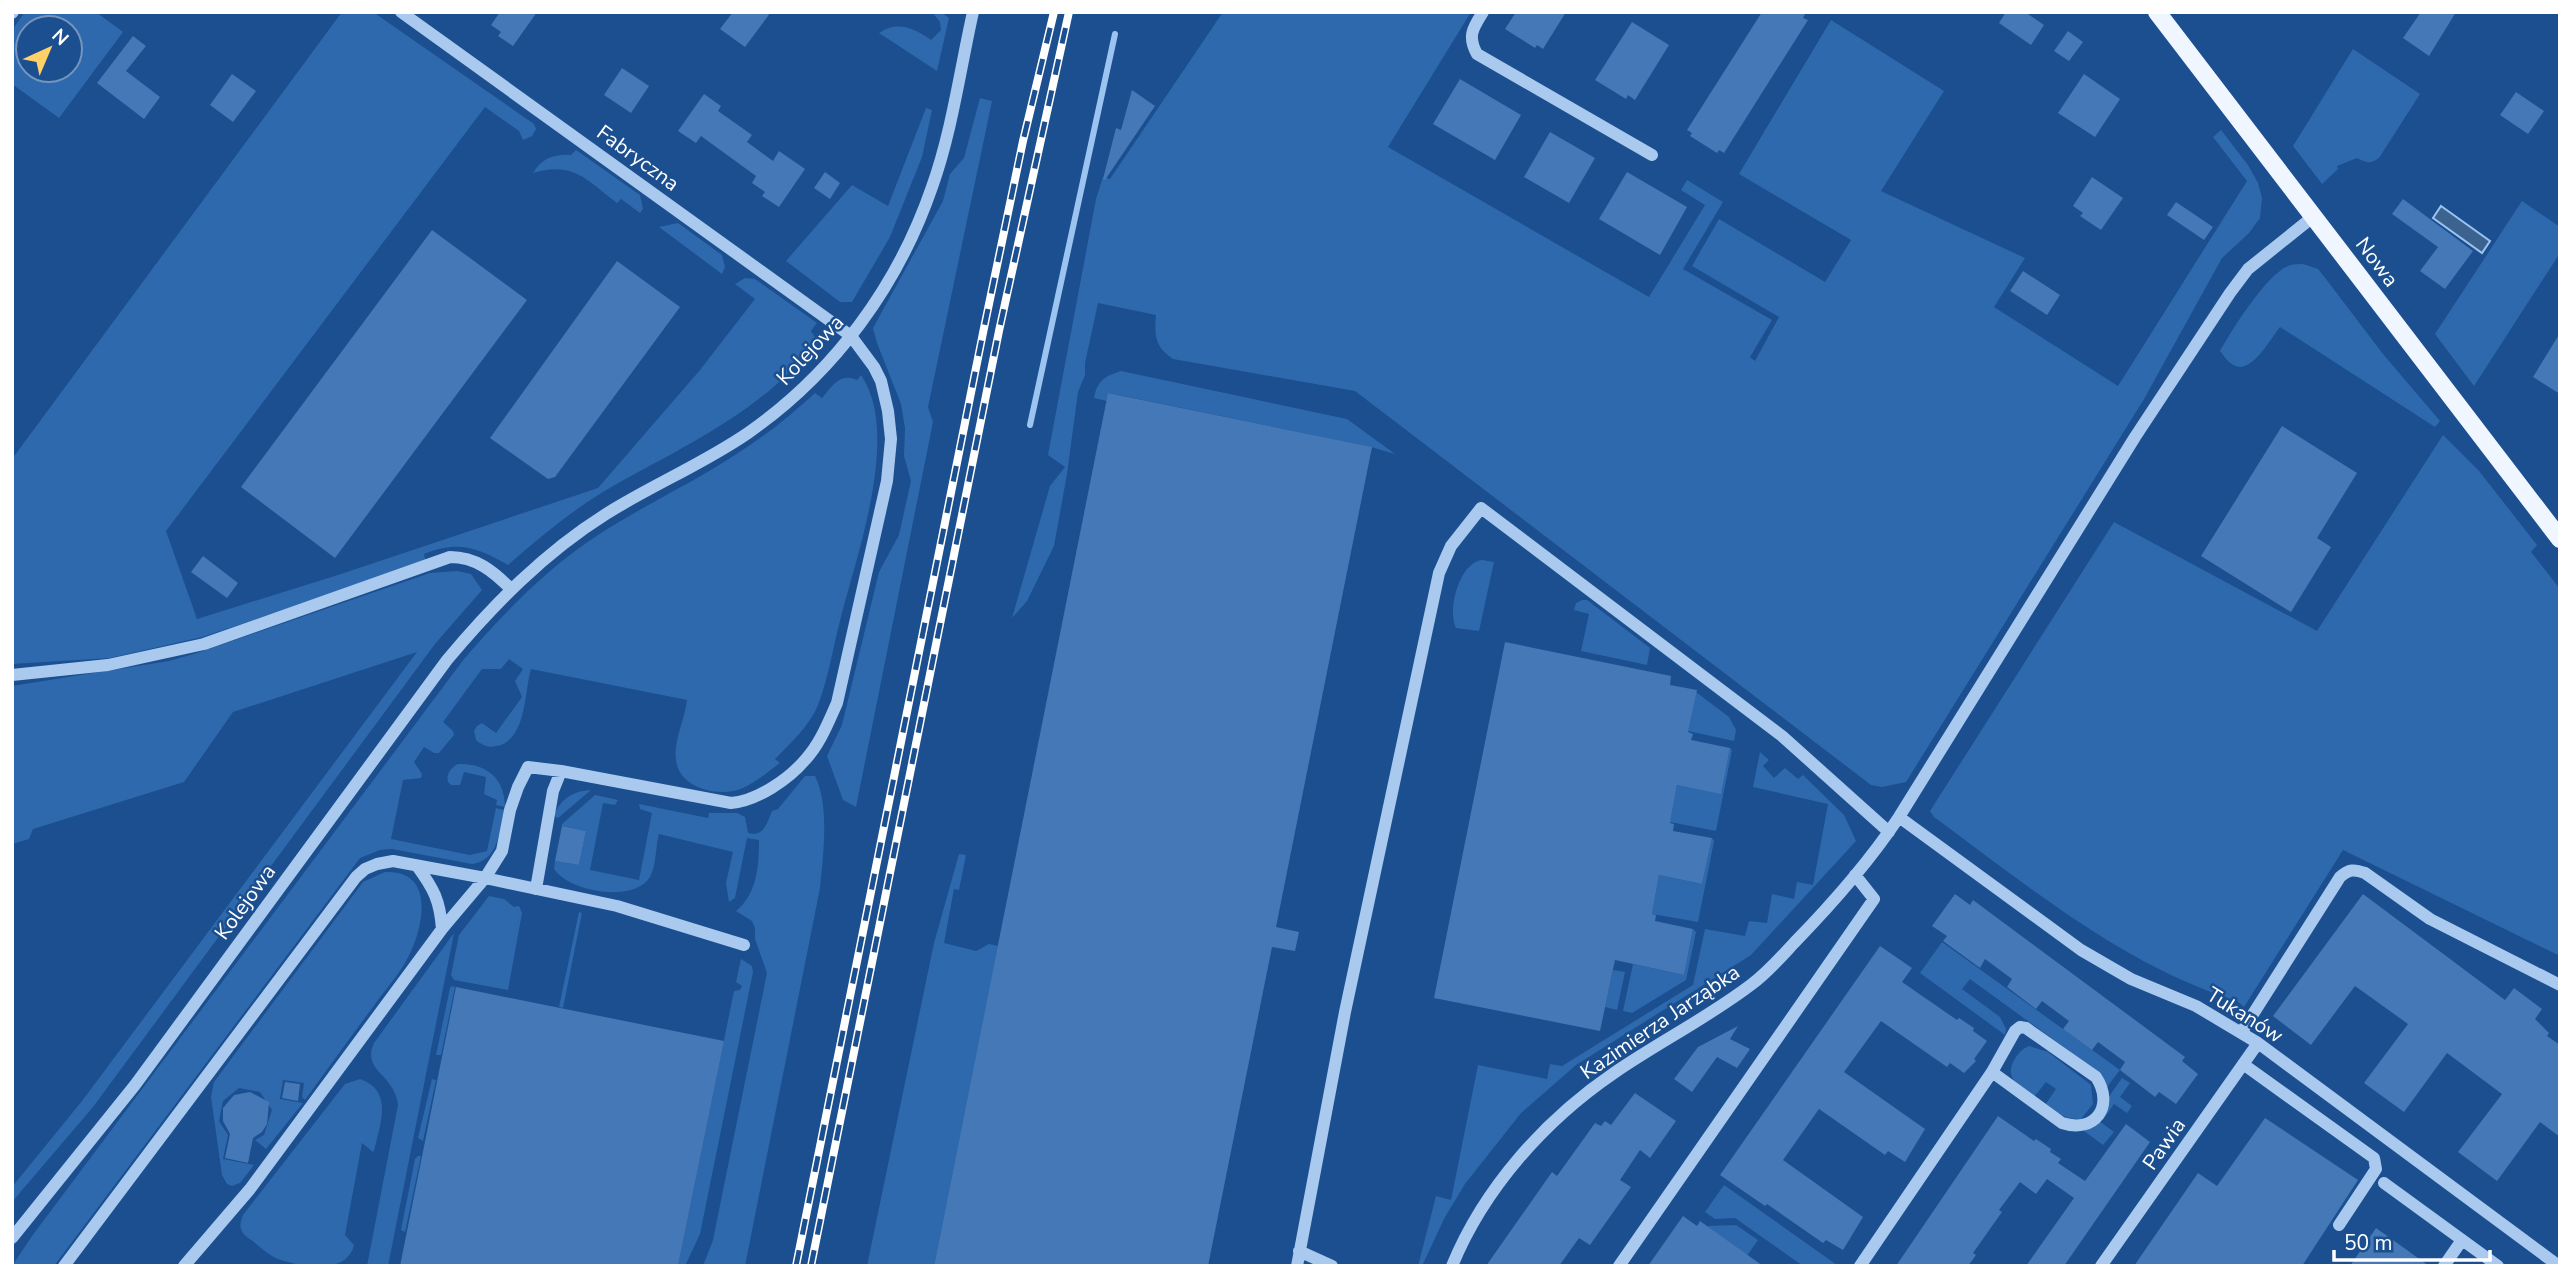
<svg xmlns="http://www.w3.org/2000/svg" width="2572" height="1278" font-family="'Nunito Sans',sans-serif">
<rect width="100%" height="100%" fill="#1b4f8f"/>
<path fill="#2e69ad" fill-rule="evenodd" d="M25,12H96L123,32L59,118L12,84V30ZM28,28H70V70H28Z
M342,12H373L534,124L536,129L532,136L523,140L519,131L485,107L166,531L197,619L341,574L598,488L700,370L755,299L735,284L745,278L755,279L817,323L811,331L818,342C811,354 800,363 789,373C738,422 676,451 615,485C576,507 541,536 508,565C478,548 458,540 424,554L426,563L202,637L110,658L12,664V459Z
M932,12H941L949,18L937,71L879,33C898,20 915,29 931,40L941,30L940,22Z
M1223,12H1471L1388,147L1649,297L1705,205L1681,190L1687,180L1723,202L1683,269L1772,320L1750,357L1755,361L1779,317L1692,266L1719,219L1825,282L1851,240L1739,174L1831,20L1944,91L1881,191L2025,258L1994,307L2118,386L2247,181L2213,137L2221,130L2248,165L2258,183L2262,198L2260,218L2249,233L2222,258L2144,399L1906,782L1882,787L1871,785L1355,391L1173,359C1155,347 1154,335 1156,315L1098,303L1085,363V375L1078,392L1067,474L1054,546L1027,601L1012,618L1050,486L1065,467L1048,455L1096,199L1103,177L1110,179Z
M2353,49L2420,94L2379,158C2371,164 2366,163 2357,158L2337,166L2338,169L2322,184L2293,146Z
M980,98L992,101L928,407L933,422L856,807L843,800L827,756L842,725L879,572L899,535L911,481L904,456L905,428L901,404L877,343L873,328L943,201L950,174L964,158Z
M926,108L932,110L922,157L890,237L852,302H840L786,261L852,185L888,206Z
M576,150L640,195L643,209L640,213L621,199L617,203C586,180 574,161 533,173C542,158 554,154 571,155Z
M2522,201L2560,227V253L2474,386L2435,334Z
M678,223L722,255L725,267L722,274L659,227Z
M2303,264L2318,269L2326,279L2383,354L2440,421L2435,427L2280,327C2271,338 2252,373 2236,366C2229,364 2224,356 2220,351C2232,330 2268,271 2291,265C2295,264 2299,264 2303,264Z
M1121,371L1347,419L1395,454L1371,447L1109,393L1107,401L1094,398C1097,381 1105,376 1121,371Z
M861,375C901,433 857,554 841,617C833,646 829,677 818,705C810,725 790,744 775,759L780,763C768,772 756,782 743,788C720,798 679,789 676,760C673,742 685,719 687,700L531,669C524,692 527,741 496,746C488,748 482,745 476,740L474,731L477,726L482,723L496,733L522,697L515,681L523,669L509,659L501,669H482L443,722L453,731L454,735L439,753H434L424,747L414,762L422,774L421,778L403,780L391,839L470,855L487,851L496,808L504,810C499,832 499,860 472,864L392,849L380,850L360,858L54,1266H12L32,1236L464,659C502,615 543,572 592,539C638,508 689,485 735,455C764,437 790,416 815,393L822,398C832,386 840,372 857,380Z
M2443,435L2479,471L2537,545L2531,552L2560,589V956L2343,850L2244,1007L2237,1001C2124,966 2028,886 1934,817L1930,811L2114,522L2317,631Z
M1482,560L1494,562L1479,631L1456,628C1447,610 1459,563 1482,560Z
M457,571L471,574L482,590L435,644L93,1107L12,1202V1187L82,1101L417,652L233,712L184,782L33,829L29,839L12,844V686L169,661L197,653L430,573Z
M1582,600H1587L1650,648L1647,665L1581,651L1589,614L1574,610L1576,603Z
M1696,692L1729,717L1736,730L1734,741L1688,731Z
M1730,748L1732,750L1716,831L1670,822L1677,785L1721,793Z
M1760,752L1769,760L1763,766L1774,778L1785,768L1798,779L1803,775L1844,815L1856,841L1751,955L1576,1065L1521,1113L1465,1184L1445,1217L1422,1266H1418L1436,1196L1451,1200L1478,1065L1547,1079L1550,1064L1562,1066L1693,985L1705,929L1745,936L1749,921L1767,923L1772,894L1794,899L1797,882L1813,885L1828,804L1753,787Z
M458,764C486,763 505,778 505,807L496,805L497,800L484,794L486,777L464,772L460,785H451L448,782C446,773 451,768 458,764Z
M805,776H815C830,806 823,856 820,888L745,1266H703L713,1240L767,973L755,939V928L752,921L736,911C757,894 759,866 759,840L747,838L735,898L729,902L726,883L733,852L659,834C655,848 657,870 647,881C627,902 569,891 554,869L555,861L579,865L586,831L562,826V824L595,795L618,800L615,805L603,803L590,870L639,880L652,813L640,809L639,804L708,818L709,813H737L745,817L748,833C764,837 767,823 772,811L778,809Z
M591,790L558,818L554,816C560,799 573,791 591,790Z
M1712,838L1714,841L1698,922L1652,914L1659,875L1702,884Z
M959,854L966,855L959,890L954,889L944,943L976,951L989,944L998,946L934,1266H867L934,943Z
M385,872C432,870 425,919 412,949C404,969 388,986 376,1003C352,1035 329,1067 305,1100L302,1097L304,1083L283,1080L280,1099L303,1103L266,1149L255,1140L264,1135L272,1110L260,1092L239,1088L223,1101L219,1121L228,1135L223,1159L254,1165L240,1183L232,1186L227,1184L222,1175L211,1097L214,1082L363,882Z
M489,896L504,899L514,907L519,906L522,913L508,990L454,980L451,975L459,935Z
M579,912L582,913L563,1008L559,1007Z
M1693,929L1696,932L1686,980L1632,1013L1623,1011L1633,964L1684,975Z
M454,933L388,1266H367L398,1105C395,1074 361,1071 374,1043Z
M1942,942L2120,1070L2107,1087L2098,1072L1970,979L1962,989L2000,1017L2006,1029L2005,1035L1920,973Z
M741,959L752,966L753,972L700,1234L685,1266H678L734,991L740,990L742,986L736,982Z
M1613,970L1625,972L1617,1010L1605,1007Z
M452,986L455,987L441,1055H436L450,988Z
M2029,1046L2048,1052L2091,1085L2093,1104L2081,1119C2066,1120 2057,1113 2045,1105L2056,1089L2046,1082L2034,1097C2019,1085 2002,1078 2016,1057C2020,1052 2022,1049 2029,1046Z
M2122,1078L2130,1083L2120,1097L2132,1106L2127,1113L2114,1104L2103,1120L2101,1119L2108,1098Z
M360,1079C394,1091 380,1124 374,1151L373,1152L362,1143L345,1235L354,1245C347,1275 303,1267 281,1260C271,1257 262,1249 254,1242C250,1239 244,1236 242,1231C239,1226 241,1220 243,1215L345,1084Z
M432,1079L436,1080L423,1141L418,1138Z
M2099,1121L2114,1132L2103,1145L2084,1131Z
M418,1156H421L405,1232L401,1230L415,1159Z
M1724,1185L1830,1260L1838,1266H1803L1735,1218L1715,1219L1705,1212Z
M1736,1225L1758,1240L1746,1257L1707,1226Z"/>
<path fill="#3c6290" stroke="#9cc4f0" stroke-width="2" d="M2441,206L2490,241L2482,253L2433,218Z"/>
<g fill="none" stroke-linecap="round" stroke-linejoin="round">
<path stroke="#9cc4f0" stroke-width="6" d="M1030,425L1115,34"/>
</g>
<path fill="#4478b7" d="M500,12H537L513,46L498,36L501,32L491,25Z
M733,12H771L745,47L720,29Z
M1516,12H1566L1543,49L1537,45L1535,48L1505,29Z
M1762,12H1806L1803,18L1808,20L1724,153L1719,150L1717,153L1690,136L1692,133L1687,130Z
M2006,12H2025L2044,25L2031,45L1999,23Z
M2421,12H2456L2429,56L2403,38Z
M1632,22L1669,45L1635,100L1628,95L1626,99L1595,80Z
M2068,31L2083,42L2069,61L2054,51Z
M133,36L146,46L126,71L160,97L144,119L97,83Z
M622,68L649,86L631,113L604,95Z
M232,74L256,91L233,122L210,105Z
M2084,74L2120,99L2095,137L2058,113Z
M1460,79L1521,115L1495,160L1433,124Z
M1132,90L1155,106L1105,180L1103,179L1116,128L1121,130Z
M2516,92L2544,111L2528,134L2500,115Z
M704,94L721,106L718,111L752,135L747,142L773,161L779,151L805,169L779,207L762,196L765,192L752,183L756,176L701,136L696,143L678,131Z
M1550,132L1595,158L1569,203L1524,177Z
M825,172L840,183L830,199L814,188Z
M1627,172L1687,207L1660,255L1599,219Z
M2092,177L2123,198L2101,230L2080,216L2083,213L2073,206Z
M2403,199L2473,251L2445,289L2420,271L2438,247L2392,214Z
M2176,202L2213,227L2204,240L2167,215Z
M432,230L527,300L335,558L241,487Z
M617,261L680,307L555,477L548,479L490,438Z
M2023,271L2060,295L2047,315L2010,291Z
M2560,333V394L2533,377Z
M1108,393L1372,447L1276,927L1299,932L1295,951L1272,947L1208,1266H934Z
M2282,426L2357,473L2317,538L2331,547L2291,612L2201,556Z
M203,556L238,583L227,598L191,572Z
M1505,642L1671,676L1670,685L1697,690L1688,732L1693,734L1691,740L1730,748L1721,794L1677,785L1670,823L1674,824L1673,831L1712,838L1702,884L1659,875L1652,914L1656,915L1655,921L1693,929L1684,975L1615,960L1600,1031L1434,998Z
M562,826L586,831L579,865L555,861Z
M1955,894L1970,905L1973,900L2185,1057L2182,1061L2198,1074L2176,1104L2159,1092L2155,1097L2120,1070L2125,1062L2098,1042L2092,1050L2063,1029L2069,1021L2042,1001L2036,1009L2007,987L2012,979L1985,959L1980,968L1943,941L1947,936L1932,926Z
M2363,894L2505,1000L2514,988L2542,1009L2535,1019L2549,1033L2547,1036L2560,1045V1137L2540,1122L2497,1181L2458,1152L2502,1094L2447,1053L2404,1112L2364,1083L2408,1024L2355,986L2311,1045L2273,1016Z
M1880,946L1912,968L1902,982L1957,1020L1959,1018L1974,1028L1973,1031L1987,1041L1974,1059L1976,1061L1964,1073L1950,1063L1947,1067L1881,1021L1844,1072L1925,1129L1905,1162L1888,1151L1885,1155L1819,1109L1783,1160L1863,1217L1843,1250L1826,1240L1823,1243L1767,1204L1765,1206L1720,1175Z
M456,987L724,1041L678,1266H400Z
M1738,1026L1730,1039L1750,1049L1737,1068L1717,1057L1692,1092L1674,1079L1698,1047Z
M285,1082L300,1084L298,1101L282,1098Z
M250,1092L269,1102L267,1124L262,1132L253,1138L248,1163L225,1158L230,1134L223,1121V1108L234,1095Z
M1635,1093L1676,1121L1650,1158L1640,1150L1620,1180L1631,1187L1590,1245L1579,1238L1559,1266H1486L1552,1172L1557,1176L1595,1123L1601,1126L1605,1121L1611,1125Z
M1998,1116L2034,1141L2036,1139L2051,1149L2050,1152L2061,1159L2058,1163L2085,1181L2126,1124L2150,1142L2064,1266H2026L2074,1198L2047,1179L2036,1194L2020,1182L1999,1210L2002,1212L1973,1253L1976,1255L1968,1266H1896Z
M2265,1118L2358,1180L2302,1266H2134L2198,1173L2217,1186Z
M1683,1216L1697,1226L1700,1221L1763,1266H1648Z
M2376,1228L2393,1240L2429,1266H2350Z"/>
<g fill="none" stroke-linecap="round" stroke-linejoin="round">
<path stroke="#a9c9ee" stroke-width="12" d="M1483,12C1473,28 1467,36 1477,54L1652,155
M12,13L13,12
M12,675L108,665L204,644L450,557C476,557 493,571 511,589
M1899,817L2081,950L2131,979L2196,1006L2258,1043L2559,1266
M417,866C434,889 440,901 442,929
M536,889L553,791L561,771
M2241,1033L2340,877C2349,869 2354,869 2365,873L2430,919L2560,985
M2243,1064L2374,1158L2376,1169L2339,1225
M2384,1183L2498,1266
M12,1238L135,1085L447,660C494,604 544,553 606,514C652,485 703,464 748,433C834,373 898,286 932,187C952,131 960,70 973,12
M1299,1251L1332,1266
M64,1266L356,877L365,869L377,864L393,861L485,878L617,906L744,945
M184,1266L250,1189L442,929L485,878L502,851L510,810L518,787L528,767L561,771L731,803C757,801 789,779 805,760C820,744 828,723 837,703L887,481L891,439L888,411L881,381L874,367L851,336L401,12
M1297,1266L1345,1012L1439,573L1451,546L1481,508L1782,736L1889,832
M1452,1266C1484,1188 1545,1120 1614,1073C1659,1042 1709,1017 1752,984C1768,972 1781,957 1794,943C1832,904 1869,862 1899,817L2135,437L2230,293L2248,269L2314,216
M1619,1266L1874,899L1855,875
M1860,1266L1992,1072L2015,1031L2020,1027L2026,1028L2096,1077C2115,1106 2095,1134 2062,1123L1992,1072
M2101,1266L2258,1043
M2444,1266L2462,1240"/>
<path stroke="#f0f6ff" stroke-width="18" d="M2157,12L2560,539"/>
<defs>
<path id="rail" d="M796,1266L984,328L1023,141L1054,12
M811,1266L999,331L1069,12"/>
</defs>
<use href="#rail" stroke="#fff" stroke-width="8"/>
<use href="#rail" stroke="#1b4f8f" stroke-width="5" stroke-dasharray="16" stroke-linecap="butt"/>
</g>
<g text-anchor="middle" stroke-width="5" stroke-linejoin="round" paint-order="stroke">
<g font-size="21" fill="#fff" stroke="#1b4f8f">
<text transform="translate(638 158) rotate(36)" y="7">Fabryczna</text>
<text transform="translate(2377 262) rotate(53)" y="7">Nowa</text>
<text transform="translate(810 350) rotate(-47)" y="7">Kolejowa</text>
<text transform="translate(245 902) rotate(-54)" y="7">Kolejowa</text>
<text transform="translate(2245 1015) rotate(32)" y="7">Tukanów</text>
<text transform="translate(1660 1022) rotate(-34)" y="7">Kazimierza Jarząbka</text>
<text transform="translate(2164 1144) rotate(-55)" y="7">Pawia</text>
</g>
</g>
<rect width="2572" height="1278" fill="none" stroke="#ffffff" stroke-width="28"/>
<g transform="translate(49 49) rotate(44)"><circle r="33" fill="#1b4f8f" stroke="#7695bc" stroke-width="2"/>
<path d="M0-5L12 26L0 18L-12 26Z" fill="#ffd166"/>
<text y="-10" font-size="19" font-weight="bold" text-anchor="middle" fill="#ffffff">N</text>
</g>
<path d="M2334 1250v10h156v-10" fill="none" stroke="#ffffff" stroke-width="3.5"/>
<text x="2344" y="1250" font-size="21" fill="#ffffff" stroke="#1b4f8f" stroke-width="5" paint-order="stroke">50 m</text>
</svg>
